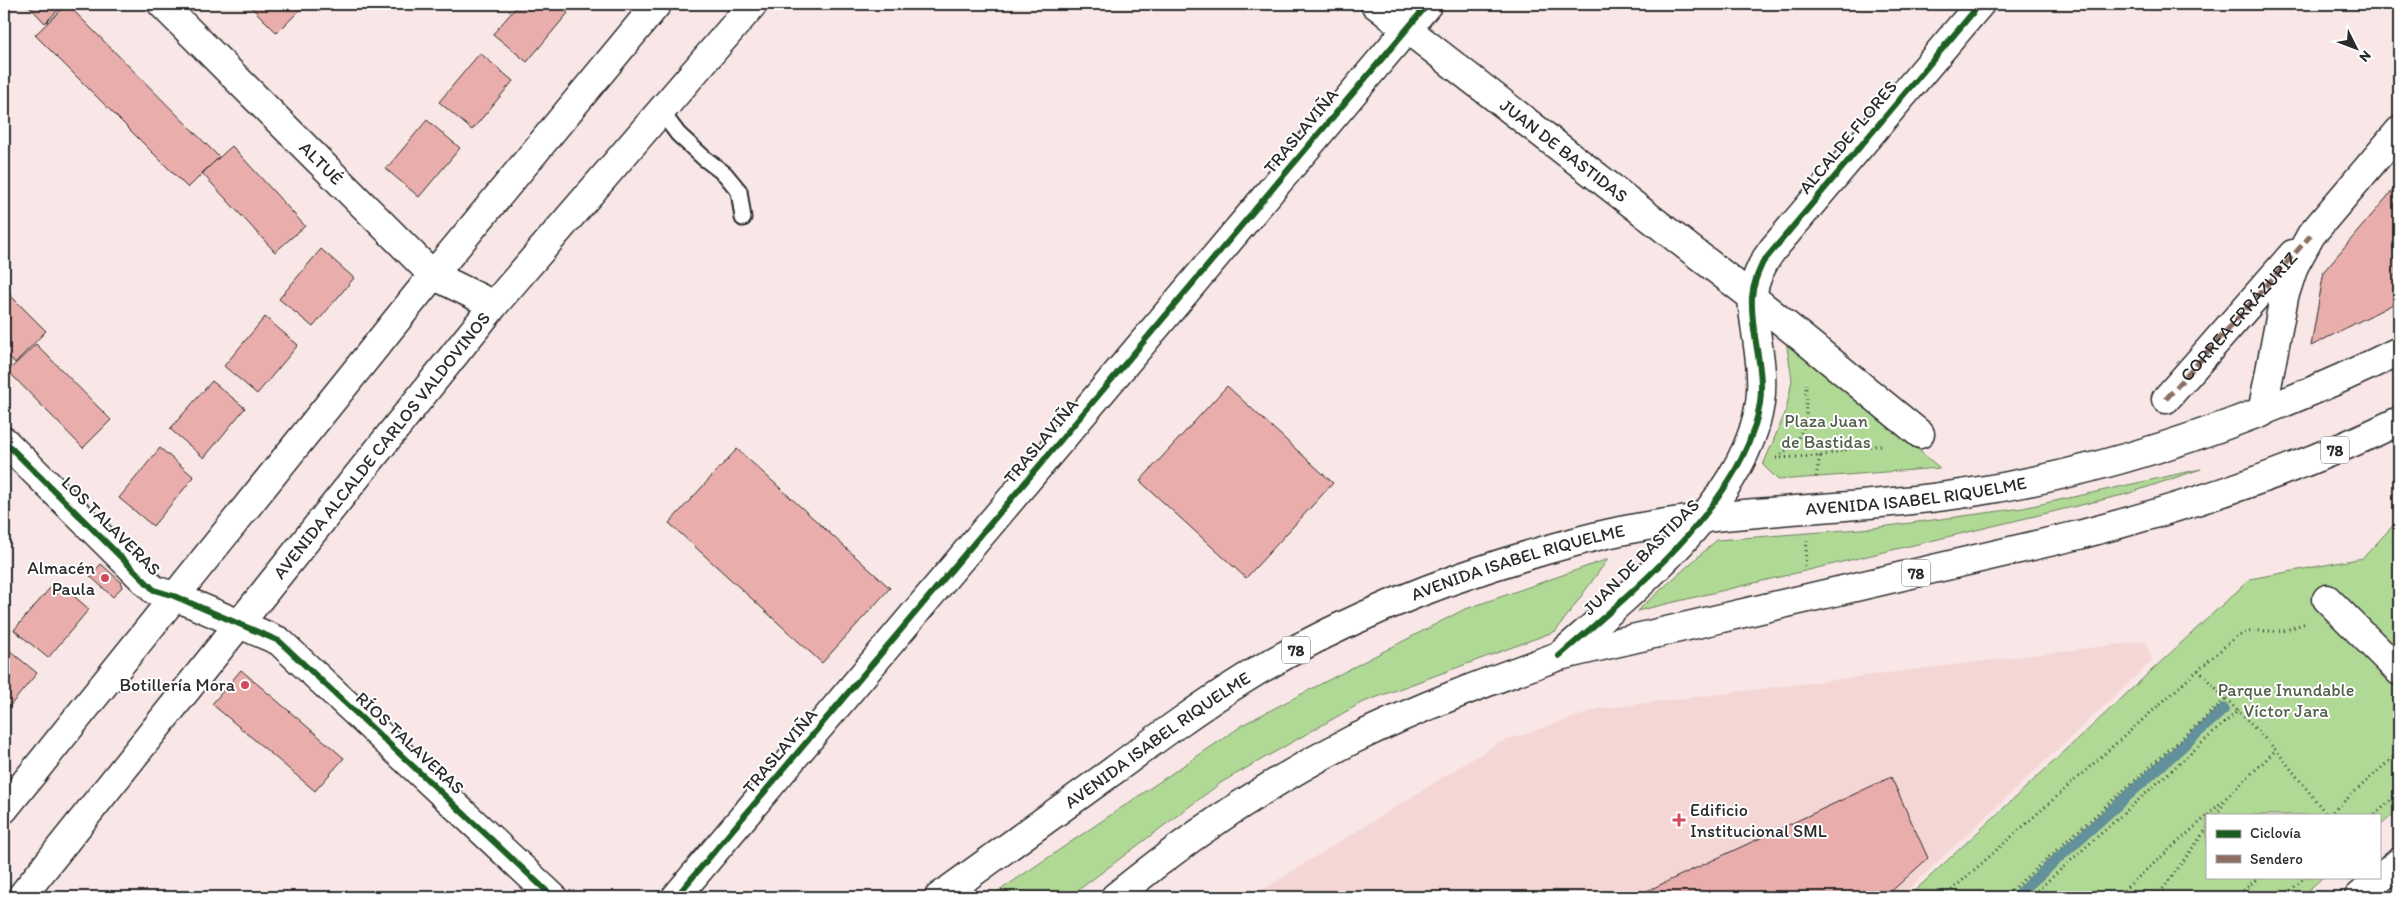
<svg xmlns="http://www.w3.org/2000/svg" width="2403" height="901" font-family="Itim,sans-serif">
<rect width="100%" height="100%" fill="#f8e7e6"/>
<filter id="ink" filterUnits="userSpaceOnUse"><feTurbulence type="fractalNoise" baseFrequency=".02" numOctaves="2"/><feDisplacementMap in="SourceGraphic" scale="10" xChannelSelector="R" yChannelSelector="G"/><feConvolveMatrix kernelMatrix="1 2 1 2 8 2 1 2 1" color-interpolation-filters="sRGB"/></filter>
<g filter="url(#ink)">
<path fill="#f4d6d5" d="M2146,641L2152,661L1900,897H1251L1498,743L1599,709Z"/>
<path fill="#b0d996" stroke="#6e8260" d="M1786,340L1940,468L1778,480L1763,465L1786,411L1792,380Z
M2201,469L2127,494L1637,611L1717,540L1873,528L2023,508Z
M2399,519V809L2379,827V815H2207V877H2323L2301,897H1908L2250,579L2363,558Z
M1608,559L1556,631L1361,703L1222,782L1069,897H990L1246,723L1463,610Z"/>
<g fill="none" stroke-linecap="round" stroke-linejoin="round">
<path stroke="#62909b" stroke-width="11" d="M2015,897L2224,709"/>
</g>
<path fill="#e9aeac" stroke="#2b2b2b" d="M27,4H64L45,23Z
M67,4L219,157L188,188L35,35Z
M248,4H306L277,33Z
M519,4H557L568,13L527,62L493,34Z
M480,53L513,81L472,130L439,102Z
M427,120L460,148L419,197L386,169Z
M232,146L305,226L275,252L202,173Z
M2399,183V301L2311,346L2324,271Z
M321,249L354,278L313,327L279,299Z
M4,289L46,331L15,363L4,351Z
M265,317L298,345L257,394L224,366Z
M36,344L111,420L83,448L8,371Z
M212,381L245,408L204,458L170,429Z
M1227,386L1333,483L1246,578L1140,481Z
M160,448L194,477L153,526L119,498Z
M737,449L890,588L822,663L669,523Z
M101,564L120,581L122,587L113,597L90,576Z
M56,581L89,609L48,658L14,630Z
M4,646L37,673L4,713Z
M241,670L344,758L315,791L212,704Z
M1891,777L1928,858L1885,897H1634Z"/>
<g fill="none" stroke-linecap="round" stroke-linejoin="round">
<defs>
<path id="service" d="M660,110L678,134L704,158L725,174L739,191L743,218"/>
<g id="minor">
<path id="s1" d="M162,4L433,275L494,305"/>
<path d="M2166,399L2293,254"/>
<path d="M2262,413L2284,297L2294,266L2311,235L2399,131"/>
<path d="M1920,434L1752,297C1755,278 1761,264 1773,249L1980,4"/>
<path d="M4,441L154,590L174,596L279,641L553,897"/>
<path d="M2327,599L2399,671"/>
<path d="M676,897L1428,4"/>
</g>
<g id="tertiary">
<path id="s2" d="M1375,4L1752,297C1754,332 1765,368 1760,403C1746,502 1630,593 1559,656"/>
<path d="M2359,897L2399,862"/>
</g>
<g id="secondary">
<path d="M4,809L433,275L657,4"/>
<path id="s3" d="M21,897L494,305L753,4"/>
</g>
<g id="trunk">
<path id="s4" d="M939,897C997,855 1055,813 1113,771C1156,739 1199,707 1244,679C1348,615 1464,571 1582,540C1706,507 1835,513 1961,494C2115,471 2260,419 2399,351"/>
<path d="M1115,897C1188,837 1268,783 1352,740C1419,707 1489,681 1559,656L2079,535C2189,506 2297,471 2399,421"/>
</g>
</defs>
<use href="#service" stroke="#2b2b2b" stroke-width="19"/>
<use href="#minor" stroke="#2b2b2b" stroke-width="31"/>
<use href="#tertiary" stroke="#2b2b2b" stroke-width="31"/>
<use href="#secondary" stroke="#2b2b2b" stroke-width="31"/>
<use href="#trunk" stroke="#2b2b2b" stroke-width="31"/>
<path stroke="#2b2b2b" stroke-width="3" stroke-dasharray="1 4" stroke-linecap="butt" d="M1781,454L1795,445L1806,422V384
M1776,458L1820,456L1854,448L1882,445
M1816,477L1820,456
M1805,566L1807,540
M2198,670L2276,750L2327,815
M2208,815L2276,750
M2216,815L2226,801
M2329,815L2399,752
M2375,815L2399,792
M1944,897L2233,639C2255,627 2256,632 2279,631C2287,631 2298,625 2306,623
M2004,897L2227,698
M2030,897L2239,710
M2116,897L2207,816
M2157,897L2207,828
M2236,897L2259,877
M2283,897L2305,877"/>
<use href="#service" stroke="#fff" stroke-width="15"/>
<use href="#minor" stroke="#fff" stroke-width="28"/>
<use href="#tertiary" stroke="#fff" stroke-width="28"/>
<use href="#secondary" stroke="#fff" stroke-width="28"/>
<use href="#trunk" stroke="#fff" stroke-width="28"/>
<path stroke="#8d6e63" stroke-width="5" stroke-dasharray="10 5" stroke-linecap="butt" id="s5" d="M2166,399L2311,235"/>
<defs>
<path id="cycleway" d="M4,441L154,590L174,596L279,641L553,897
M1559,656C1631,593 1745,502 1760,403C1765,367 1750,333 1752,297C1753,284 1758,273 1763,262L1980,4
M676,897L1428,4"/>
</defs>
<use href="#cycleway" stroke="#fff" stroke-width="9"/>
<use href="#cycleway" stroke="#1b5e20" stroke-width="6"/>
</g>
</g>
<g fill="#d1495b" stroke="#fff" stroke-width="2">
<circle cx="105" cy="578" r="5"/>
<circle cx="245" cy="685" r="5"/>
<path d="M1676.5 812.5h5v5h5v5h-5v5h-5v-5h-5v-5h5z"/>
</g>
<g text-anchor="middle" stroke-width="4" stroke-linejoin="round" paint-order="stroke">
<g fill="#fff" stroke="#6b6b6b" stroke-width="1">
<rect x="2321" y="436.5" width="28" height="27" rx="4"/>
<rect x="1902" y="559.5" width="28" height="27" rx="4"/>
<rect x="1282" y="636.5" width="28" height="27" rx="4"/>
</g>
<g font-size="16" font-weight="bold" fill="#2b2b2b">
<text x="2335" y="456">78</text>
<text x="1916" y="579">78</text>
<text x="1296" y="656">78</text>
</g>
<g font-size="18" fill="#2b2b2b" stroke="#fff">
<text transform="translate(1301 131) rotate(-50)" y="6">TRASLAVIÑA</text>
<text transform="translate(1848 137) rotate(-50)" y="6">ALCALDE FLORES</text>
<text dy="6" stroke="none"><textPath href="#s2" startOffset="239">JUAN DE BASTIDAS</textPath></text>
<text dy="6" stroke="none"><textPath href="#s1" startOffset="225">ALTUÉ</textPath></text>
<text dy="6" stroke="none"><textPath href="#s5" startOffset="110">CORREA ERRÁZURIZ</textPath></text>
<text transform="translate(1041 441) rotate(-50)" y="6">TRASLAVIÑA</text>
<text dy="6" stroke="none"><textPath href="#s3" startOffset="578">AVENIDA ALCALDE CARLOS VALDOVINOS</textPath></text>
<text dy="6" stroke="none"><textPath href="#s4" startOffset="1079">AVENIDA ISABEL RIQUELME</textPath></text>
<text transform="translate(111 526) rotate(45)" y="6">LOS TALAVERAS</text>
<text transform="translate(1641 557) rotate(-45)" y="6">JUAN DE BASTIDAS</text>
<text dy="6" stroke="none"><textPath href="#s4" startOffset="674">AVENIDA ISABEL RIQUELME</textPath></text>
<text dy="6" stroke="none"><textPath href="#s4" startOffset="269">AVENIDA ISABEL RIQUELME</textPath></text>
<text transform="translate(410 743) rotate(43)" y="6">RÍOS TALAVERAS</text>
<text transform="translate(780 751) rotate(-50)" y="6">TRASLAVIÑA</text>
</g>
<g font-size="18" fill="#535f4b" stroke="#fff">
<text x="1826" y="427">Plaza Juan<tspan x="1826" dy="21">de Bastidas</tspan></text>
<text x="2286" y="696">Parque Inundable<tspan x="2286" dy="21">Víctor Jara</tspan></text>
</g>
<g font-size="18" fill="#2b2b2b" stroke="#fff" text-anchor="end">
<text x="95" y="574">Almacén<tspan x="95" dy="21">Paula</tspan></text>
<text x="235" y="691">Botillería Mora</text>
<text x="1690" y="816" text-anchor="start">Edificio<tspan x="1690" dy="21">Institucional SML</tspan></text>
</g>
</g>
<rect width="2403" height="901" fill="none" stroke="#fff" stroke-width="20"/>
<rect x="10" y="10" width="2383" height="881" fill="none" stroke="#2b2b2b" stroke-width="2" filter="url(#ink)"/>
<rect x="2206" y="814" width="175" height="65" fill="#ffffff" stroke="#aaaaaa"/>
<rect x="2216" y="830" width="25" height="8" fill="#1b5e20" stroke="#aaaaaa"/>
<text x="2250" y="838" font-size="15" fill="#2b2b2b">Ciclovía</text>
<rect x="2216" y="855" width="25" height="8" fill="#8d6e63" stroke="#aaaaaa"/>
<text x="2250" y="864" font-size="15" fill="#2b2b2b">Sendero</text>
<g transform="translate(2356 48) rotate(132)" stroke="#ffffff" stroke-width="4" paint-order="stroke">
<path d="M0-4L9 19L0 12L-9 19Z" fill="#2b2b2b"/>
<text y="-8" font-size="14" font-weight="bold" text-anchor="middle" fill="#2b2b2b">N</text>
</g>
</svg>
